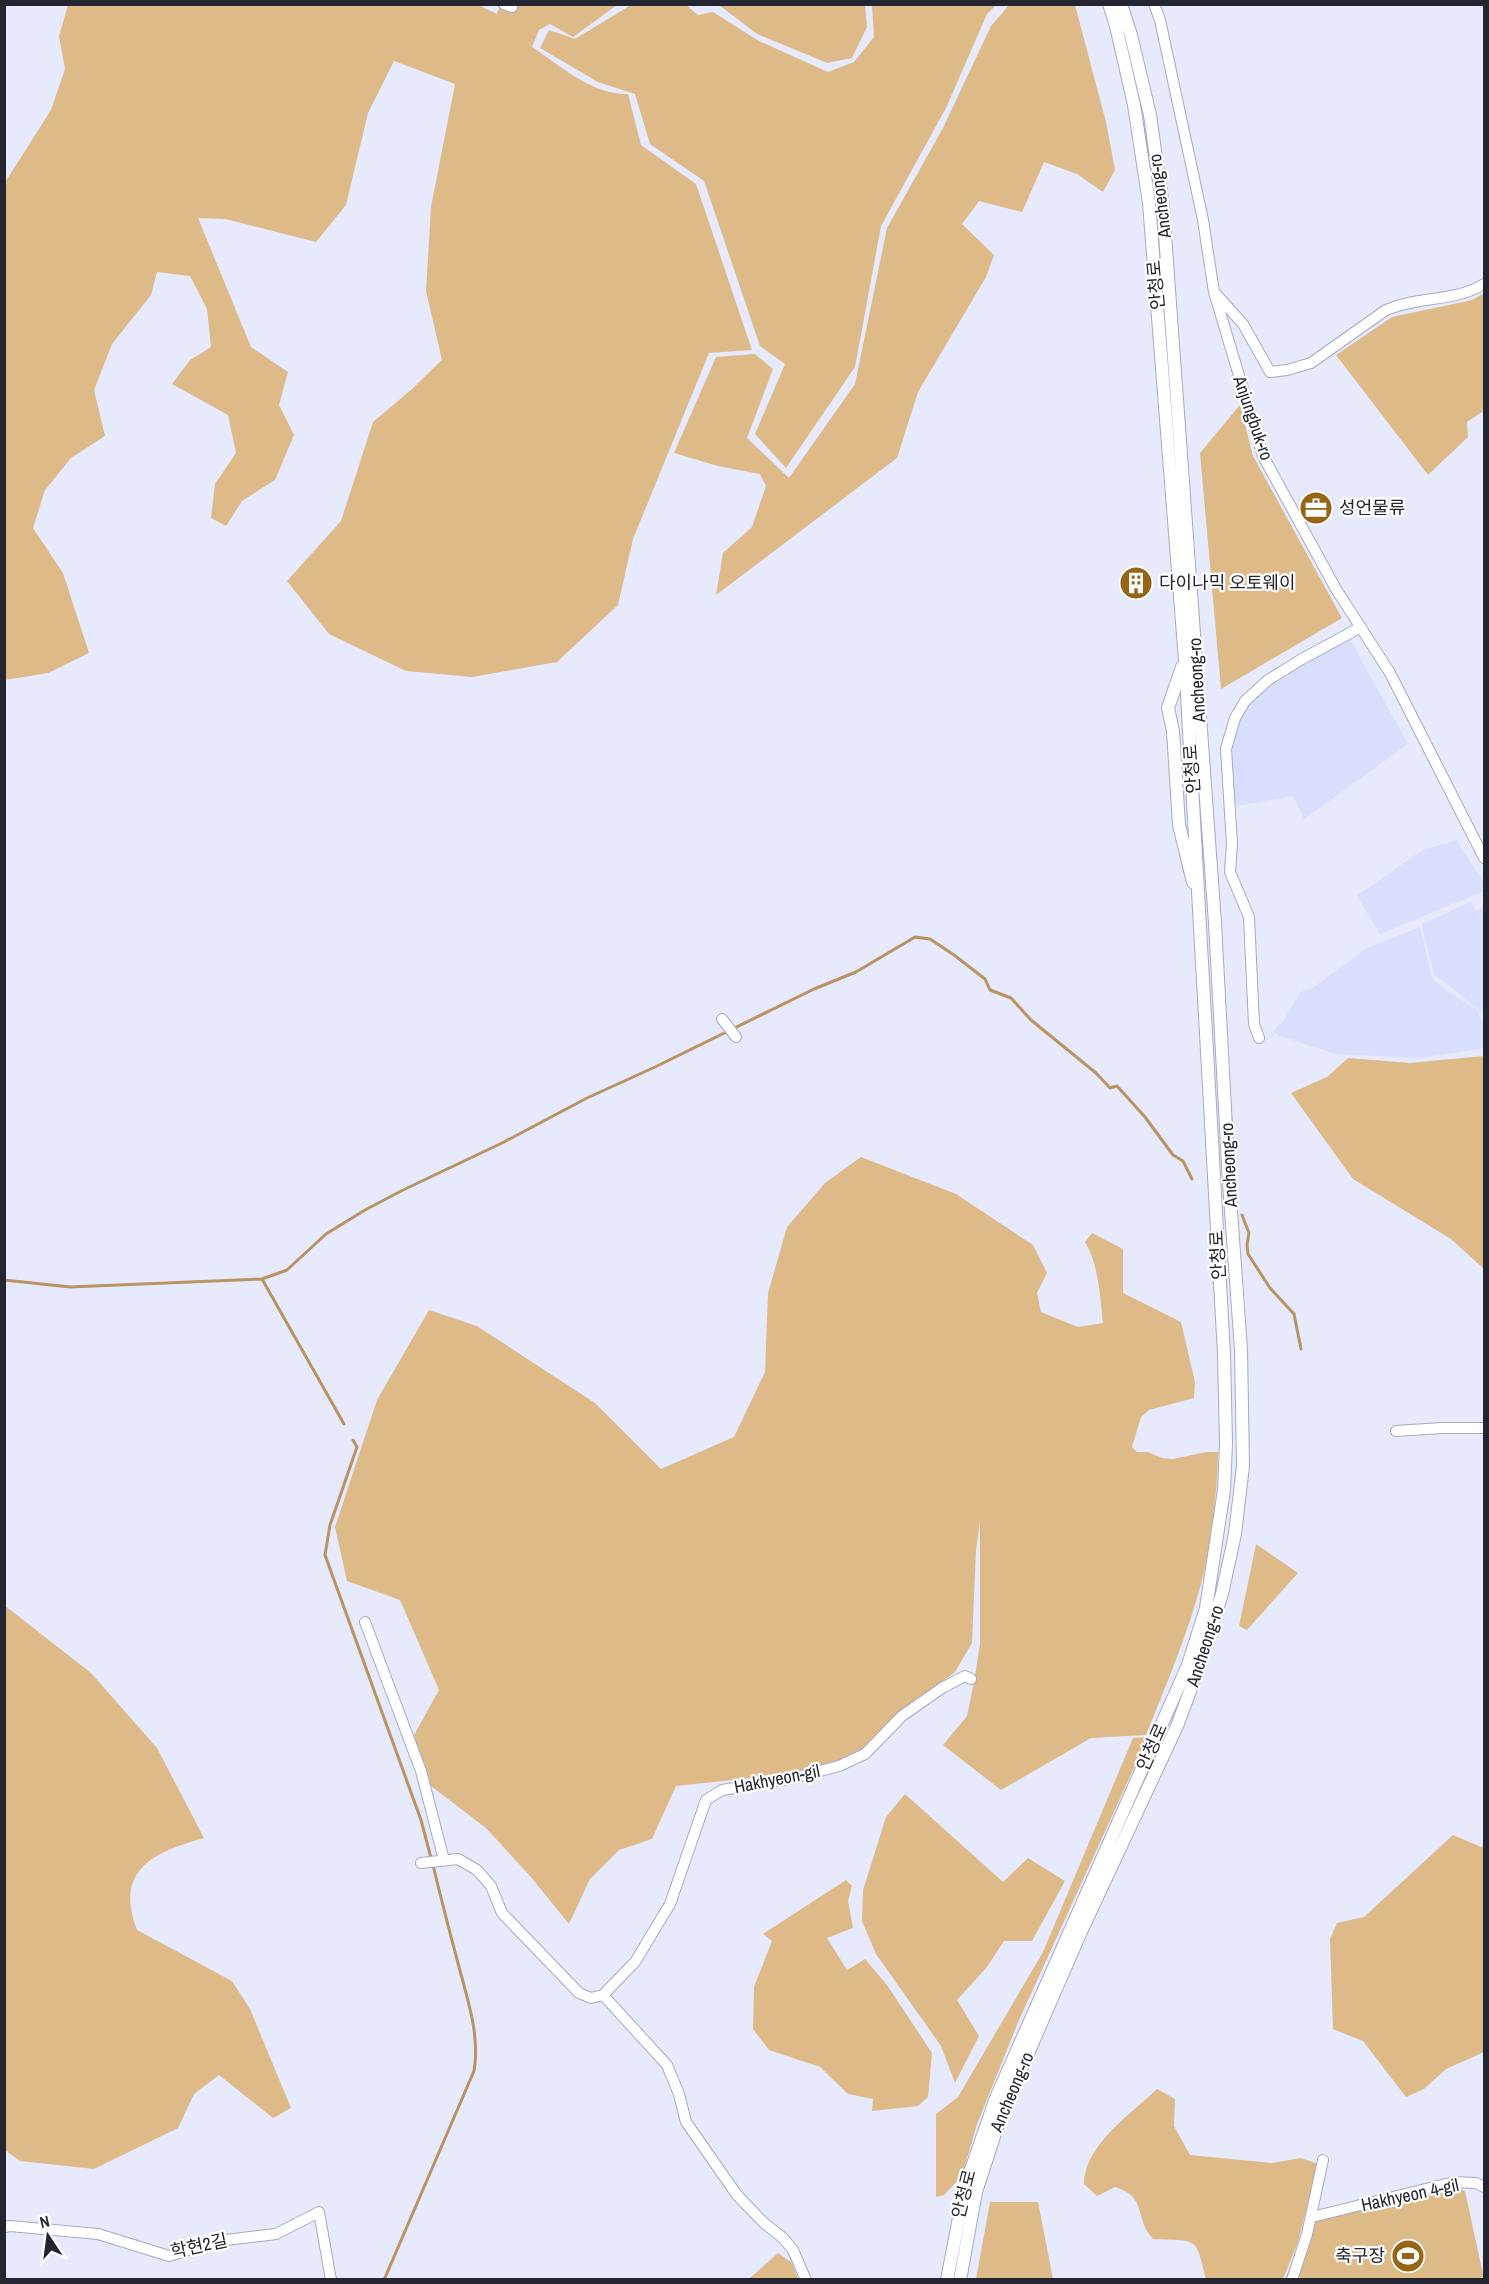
<svg xmlns="http://www.w3.org/2000/svg" width="1489" height="2284" font-family="'Archivo Narrow','Noto Sans KR',sans-serif">
<rect width="100%" height="100%" fill="#e6eafc"/>
<path fill="#d8defb" d="M1349,638L1408,744L1304,819L1293,796L1235,806L1228,748L1239,718L1248,702L1274,680Z
M1456,840L1484,883V891L1380,934L1357,896L1421,851Z
M1471,902L1476,910L1484,908V1014L1434,974L1423,930L1422,924Z
M1420,927L1432,978L1448,992L1476,1009L1484,1024V1048L1421,1058L1336,1054L1280,1036L1273,1031L1284,1020L1302,990L1311,989L1367,948Z"/>
<path fill="#dfba89" d="M476,4L497,14L500,5H617L573,37L550,24L539,30L532,47C561,66 592,95 628,94L641,145L696,184L752,350L709,353L633,539L618,605L557,662L472,677L406,671L329,634L287,581L341,521L373,422L412,389L442,360L426,291L431,207L455,84L394,61L368,113L346,205L316,242L225,219L198,218L251,347L288,372L279,405L294,435L275,480L242,501L226,526L211,518L215,484L236,453L228,415L172,384L190,360L211,347L207,309L190,276L157,272L151,295L112,344L94,390L105,436L71,458L45,490L33,528L63,573L89,653L48,673L5,680L4,184L51,110L65,69L59,36L68,5Z
M631,5H686L698,15L713,12L759,41L828,72L854,62L874,37L872,5H996L987,14L946,108L881,226L855,367L786,468L755,434L785,364L760,346L704,181L650,144L635,94L598,82L540,48L549,30L575,39Z
M719,5H865L867,27L852,58L827,63L757,34Z
M1009,5H1075L1106,122L1115,170L1103,192L1077,174L1044,162L1022,212L979,201L962,224L994,255L986,277L918,392L897,458L716,595L723,553L752,527L766,486L760,474L718,466L674,453L716,357L755,354L773,369L747,438L789,478L855,384L887,228L943,128L991,26Z
M1484,293V402L1482,412L1467,422L1468,437L1428,475L1336,355L1392,317L1472,300Z
M1240,405L1253,456L1342,618L1221,689L1200,453Z
M1484,1056V1269L1451,1239L1353,1179L1291,1093L1327,1077L1348,1058L1410,1063Z
M861,1157L956,1194L1033,1245L1047,1273L1037,1293L1041,1312L1078,1327L1103,1323C1100,1297 1099,1265 1085,1242L1092,1233L1123,1249V1293L1181,1322L1195,1382L1194,1398L1149,1410L1141,1417L1132,1447L1137,1452H1148L1162,1458L1173,1459L1206,1452H1218C1217,1495 1212,1542 1201,1584C1187,1636 1166,1685 1146,1735L1091,1738L1001,1790L943,1745L967,1716L974,1682L980,1644V1522L976,1549L972,1643L955,1672L900,1713L862,1751L838,1762L788,1774L676,1786L652,1839L619,1850L590,1879L569,1924L530,1876L486,1828L427,1783L414,1735L439,1690L400,1600L347,1581L335,1527L377,1400L429,1310L477,1326L595,1403L661,1469L734,1437L765,1372L768,1293L787,1227L825,1183Z
M1256,1544L1298,1573L1247,1630L1239,1626Z
M4,1605L91,1673L157,1748L204,1838C153,1852 114,1870 137,1930L232,1981L250,2009L291,2108L273,2118L219,2075L194,2094L178,2128L94,2169L20,2161L5,2150Z
M1148,1737L1019,2020L977,2124L962,2176L944,2195L936,2197V2114L958,2097L1043,1952L1133,1738Z
M905,1794L1003,1882L1028,1858L1065,1881L1032,1941H1004L987,1967L957,2000L979,2036L955,2083L941,2046L876,1954L862,1921L863,1890L886,1817Z
M1453,1835L1481,1847L1484,1846V2052L1446,2069L1424,2089L1406,2097L1363,2041L1333,2029L1330,1939L1337,1923L1364,1917Z
M846,1880L852,1886L848,1901L853,1928L827,1938L847,1970L865,1959L887,1985L932,2053L928,2097L918,2106L872,2111L873,2099L848,2094L820,2067L769,2050L753,2029L754,1987L772,1941L763,1934Z
M1157,2089L1175,2099L1174,2126L1190,2155L1272,2163L1301,2158L1318,2164L1298,2242L1283,2279H1206C1195,2234 1198,2242 1153,2239C1134,2219 1148,2197 1115,2187L1097,2196L1084,2184C1084,2145 1131,2114 1157,2089Z
M1457,2188L1465,2191L1484,2279L1285,2280L1299,2243L1304,2222Z
M990,2202H1038L1053,2279H976Z
M778,2253L792,2263L798,2279H749Z"/>
<g fill="none" stroke-linecap="round" stroke-linejoin="round">
<path stroke="#b99362" stroke-width="3" d="M1242,1215L1249,1233L1247,1245L1248,1254L1270,1288L1294,1314L1301,1349
M262,1279L287,1270L326,1234L365,1210L403,1190L502,1143L587,1098L655,1067L814,989L856,972L915,937L930,939L954,955L985,979L990,990L1011,998L1031,1020L1096,1073L1110,1088L1117,1086L1145,1117L1173,1155L1183,1161L1192,1179
M4,1280L70,1287L262,1279L344,1424
M353,1440L357,1447L330,1525L325,1555L421,1820L431,1858
M384,2280L474,2071C480,2036 468,2001 459,1967C450,1933 441,1899 433,1865"/>
<defs>
<path id="minor" d="M504,4L512,7L513,4
M1154,4L1160,20L1203,220L1214,292L1263,456L1336,589L1390,673L1484,858
M1216,294L1243,324L1270,372L1287,370L1311,363L1386,310C1418,296 1455,302 1484,284
M722,1019L736,1037
M1259,1038L1254,1024L1249,917L1230,872L1232,844L1226,749L1235,718L1245,701L1268,680L1302,659L1361,627
M1396,1431L1442,1428H1484
M365,1622L421,1771L444,1860
M421,1863L458,1859L477,1870L491,1886L502,1913L579,1993L591,1998L603,1995L667,2065L679,2094L686,2122L737,2195L764,2223L783,2238L793,2250L806,2280
M603,1995L635,1962L670,1904L706,1800L722,1790L789,1779L839,1766L865,1754L902,1716L942,1688L965,1676L971,1679
M1312,2217L1454,2182L1476,2183L1484,2187
M4,2227L10,2226L98,2234L169,2256L217,2241L276,2234L319,2212L331,2280
M1292,2280L1307,2234L1323,2160"/>
<path id="tertiary" d="M1182,667L1168,708L1173,731L1179,825L1193,882
M947,2280L965,2187L996,2098L1188,1665L1206,1608L1224,1490L1226,1443L1224,1354L1185,660L1149,203L1134,105L1116,26L1109,4
M960,2280L976,2192L1000,2118L1079,1936L1177,1726L1199,1667L1222,1594L1235,1534L1243,1466L1241,1350L1229,1183L1215,923L1163,207L1150,115L1131,35L1121,4"/>
</defs>
<use href="#minor" stroke="#a4aac6" stroke-width="12"/>
<use href="#tertiary" stroke="#a4aac6" stroke-width="14"/>
<use href="#minor" stroke="#fff" stroke-width="10"/>
<use href="#tertiary" stroke="#fff" stroke-width="12"/>
</g>
<defs>
<symbol id="office-disc" viewBox="-11 -11 22 22"><circle r="9.5" fill="#966616" stroke="#fff"/><path d="M-6-3h4V-5.5h4V-3h4V5H-6ZM-1-4.5V-3h2v-1.5ZM-6 0V1H6V0Z" fill="#fff"/></symbol>
<symbol id="building-disc" viewBox="-11 -11 22 22"><circle r="9.5" fill="#966616" stroke="#fff"/><path d="M-4-6H4V6H1V3H-1V6H-4ZM-2.5-4.3h1.7v1.8h-1.7ZM.8-4.3h1.7v1.8H.8ZM-2.5-1h1.7V.8h-1.7ZM.8-1h1.7V.8H.8Z" fill="#fff"/></symbol>
<symbol id="stadium-disc" viewBox="-11 -11 22 22"><circle r="9.5" fill="#966616" stroke="#fff"/><path d="M0-5a6.5 5 0 1 0 0 10a6.5 5 0 1 0 0-10ZM-3.5-1.8h7v3.6h-7Z" fill="#fff"/></symbol>
</defs>
<g fill-rule="evenodd">
<use href="#office-disc" x="1297" y="489" width="38" height="38"/>
<use href="#building-disc" x="1117" y="564" width="38" height="38"/>
<use href="#stadium-disc" x="1389" y="2237" width="38" height="38"/>
</g>
<g text-anchor="middle" stroke-width="4.5" stroke-linejoin="round" paint-order="stroke">
<g font-size="18" fill="#232530" stroke="#fff">
<text transform="translate(1160 196) rotate(-97)" y="6">Ancheong-ro</text>
<text transform="translate(1156 285) rotate(-95)" y="6">안청로</text>
<text transform="translate(1253 418) rotate(71)" y="6">Anjungbuk-ro</text>
<text transform="translate(1197 680) rotate(-93)" y="6">Ancheong-ro</text>
<text transform="translate(1192 769) rotate(-94)" y="6">안청로</text>
<text transform="translate(1229 1165) rotate(-93)" y="6">Ancheong-ro</text>
<text transform="translate(1218 1255) rotate(-93)" y="6">안청로</text>
<text transform="translate(1205 1646) rotate(-72)" y="6">Ancheong-ro</text>
<text transform="translate(1152 1747) rotate(-66)" y="6">안청로</text>
<text transform="translate(777 1779) rotate(-11)" y="6">Hakhyeon-gil</text>
<text transform="translate(1012 2092) rotate(-67)" y="6">Ancheong-ro</text>
<text transform="translate(964 2194) rotate(-76)" y="6">안청로</text>
<text transform="translate(1410 2195) rotate(-12)" y="6">Hakhyeon 4-gil</text>
<text transform="translate(199 2246) rotate(-12)" y="6">학현2길</text>
</g>
<g font-size="18" fill="#232530" stroke="#fff" text-anchor="start">
<text x="1339" y="514">성언물류</text>
<text x="1159" y="589">다이나믹 오토웨이</text>
<text x="1385" y="2262" text-anchor="end">축구장</text>
</g>
</g>
<rect width="1489" height="2284" fill="none" stroke="#232530" stroke-width="12"/>
<g transform="translate(48 2236) rotate(347)" stroke="#ffffff" stroke-width="4.5" paint-order="stroke">
<path d="M0-4.5L10 22L0 15L-10 22Z" fill="#232530"/>
<text y="-9" font-size="16" font-weight="bold" text-anchor="middle" fill="#232530">N</text>
</g>
</svg>
